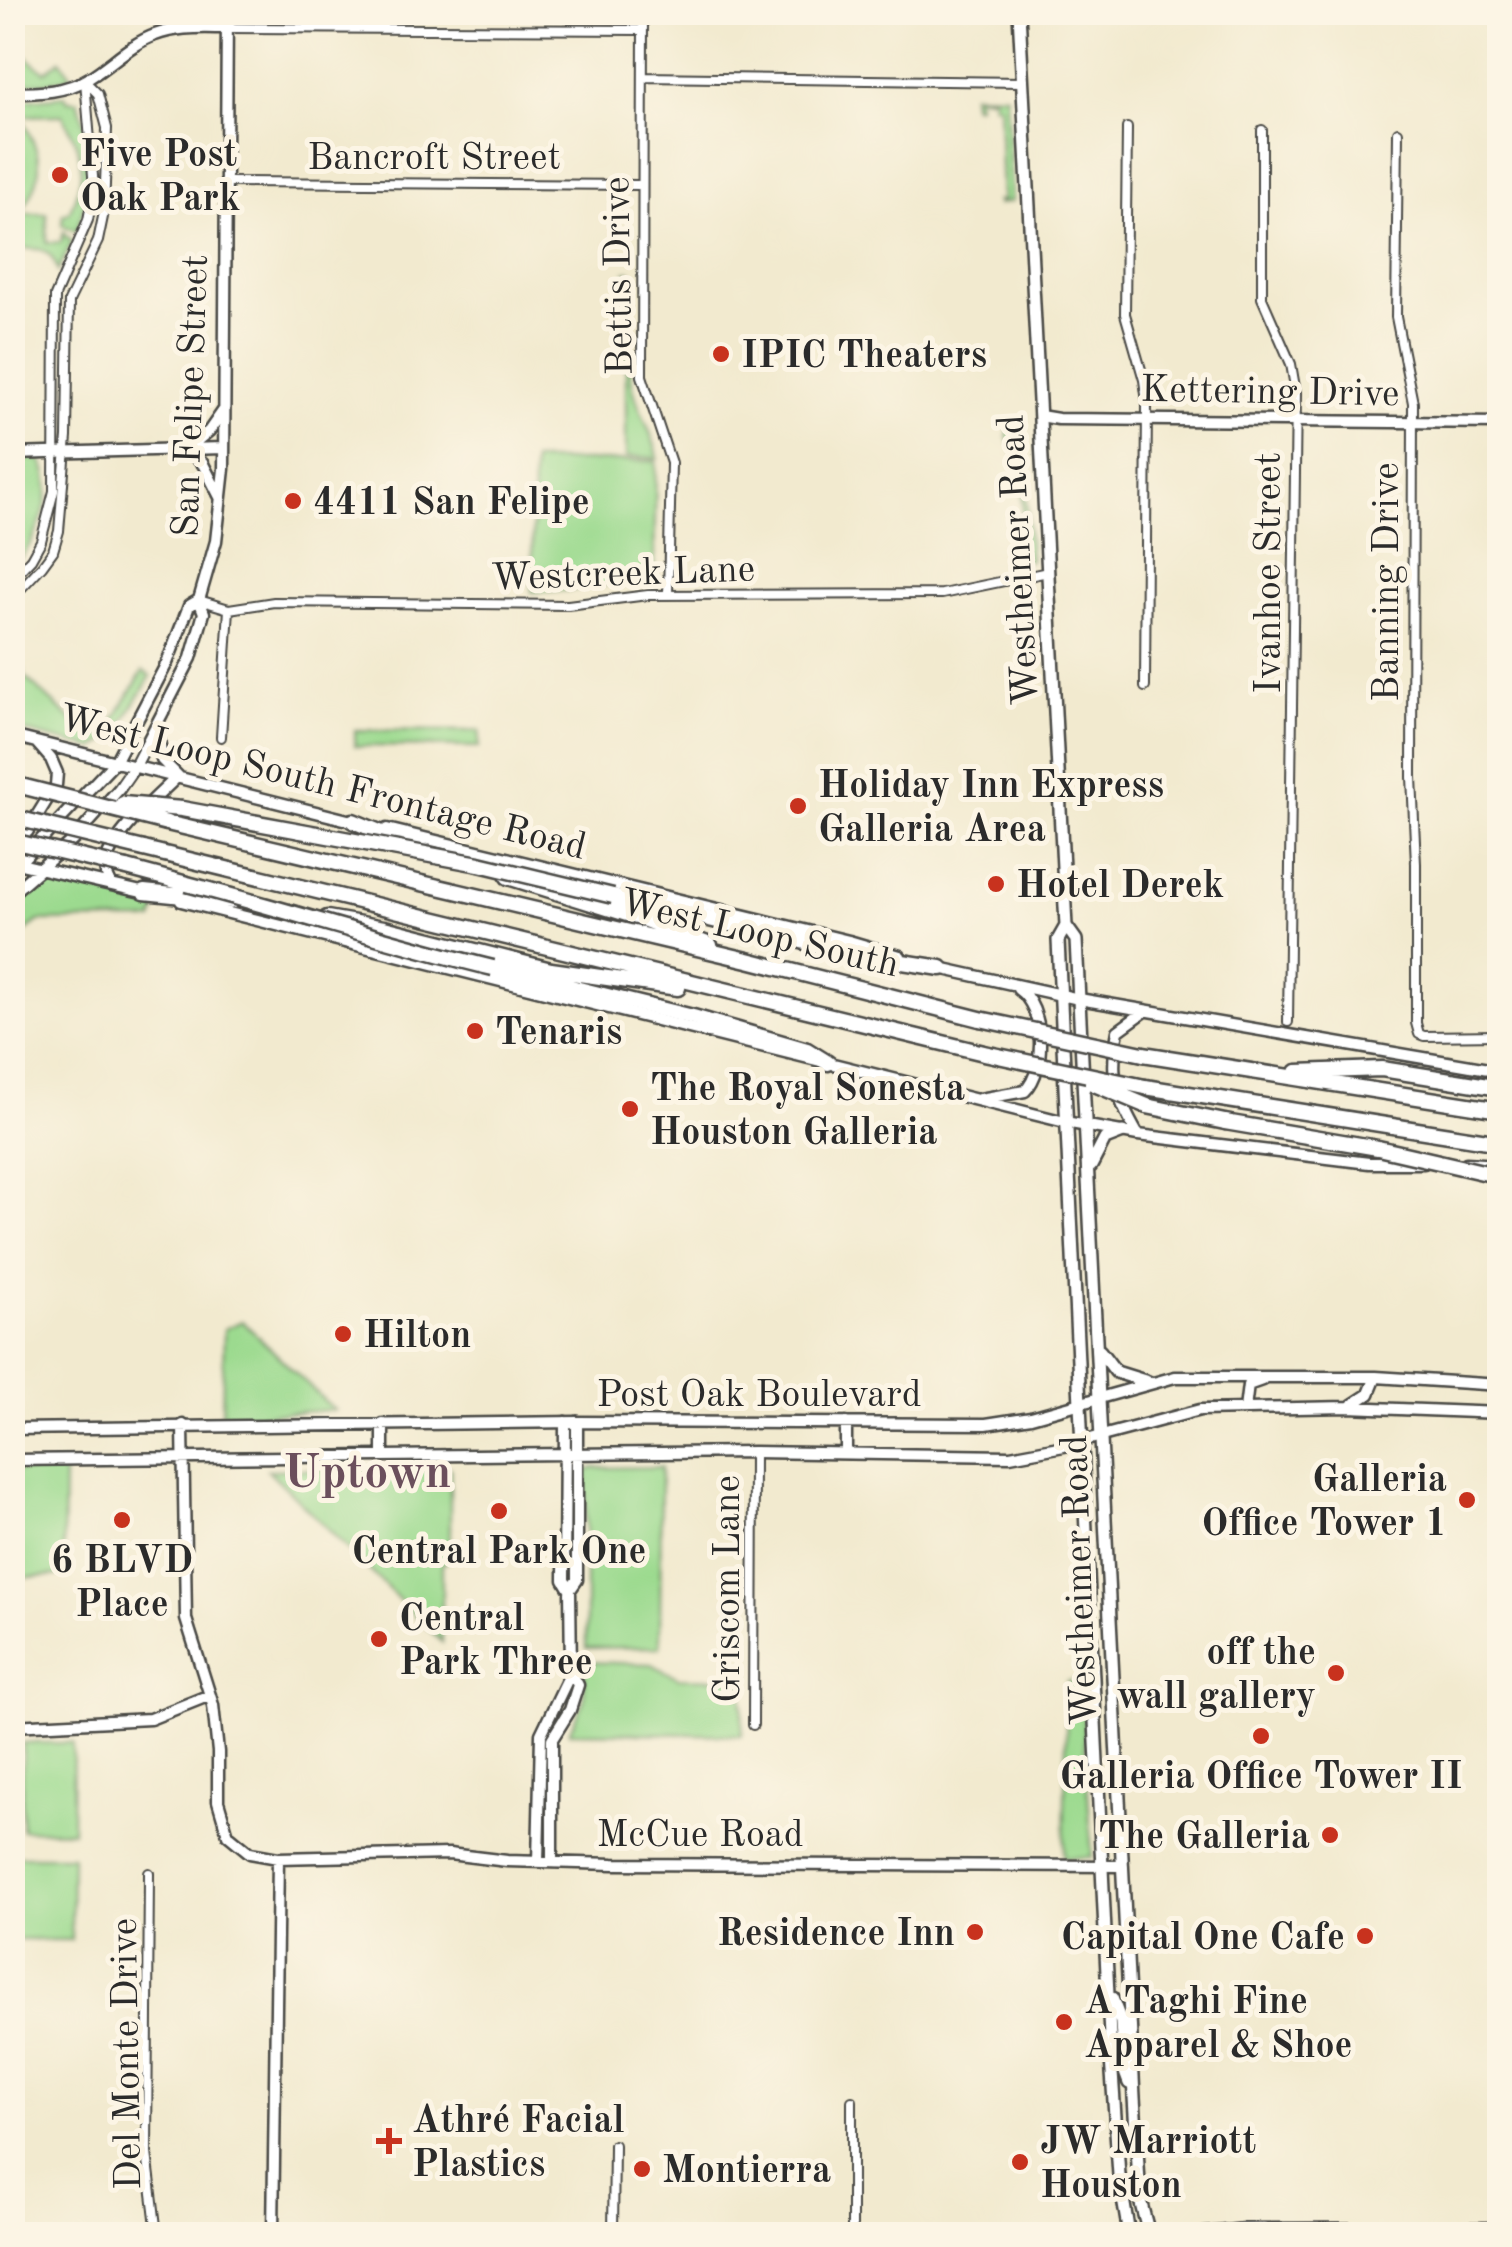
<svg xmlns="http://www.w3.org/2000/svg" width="1512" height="2247" font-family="'Old Standard TT',serif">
<rect width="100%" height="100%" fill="#fcf5e5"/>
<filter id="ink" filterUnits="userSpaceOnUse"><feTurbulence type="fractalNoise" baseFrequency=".01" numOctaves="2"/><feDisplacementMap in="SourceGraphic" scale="20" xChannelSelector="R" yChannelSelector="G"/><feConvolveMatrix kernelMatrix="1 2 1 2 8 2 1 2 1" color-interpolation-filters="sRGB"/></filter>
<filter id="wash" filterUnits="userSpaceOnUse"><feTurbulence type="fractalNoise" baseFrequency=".0048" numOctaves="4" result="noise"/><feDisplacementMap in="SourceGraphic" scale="40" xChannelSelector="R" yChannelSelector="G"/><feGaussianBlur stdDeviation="2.25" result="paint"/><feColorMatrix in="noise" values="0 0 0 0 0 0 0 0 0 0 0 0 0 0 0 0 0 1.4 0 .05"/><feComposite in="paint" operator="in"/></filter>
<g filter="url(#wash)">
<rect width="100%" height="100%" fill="#f2eacf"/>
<path fill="#9cda8f" stroke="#64825d" stroke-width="2.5" d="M12,13L19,51L45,72L60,60L72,76L45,83H13Z
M972,94L1006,95L1012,201L998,204L997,201H1002L999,105H993V97L977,96V105H973Z
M65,96L66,100L78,101C92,140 92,193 76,231L62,225L63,214L69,213C88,171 83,155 63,115L22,116C42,161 48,170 20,214H47V243L61,242L64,232L72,242L58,271C49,244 39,249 14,249L13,253V101Z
M626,272H630C630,311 625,354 634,391C640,415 654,434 658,458L626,457Z
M1009,429L1023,430L1030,560L1007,566V558L1022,543L1023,456L1015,455L1007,437Z
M32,458L41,460C58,493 37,542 13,567V553L19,545L13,461Z
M533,461H656L654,577L571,590L532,592Z
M12,659L24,671L23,675L91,738L97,733L104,737L143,671L151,676L112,741L107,740L95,749L13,729Z
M355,730L480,731L479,747L355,746Z
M43,878L158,905L153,920L38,921L19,937L16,948L13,941V903Z
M242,1321L334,1410L222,1417L224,1329Z
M661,1467L660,1647L586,1648V1471L594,1468Z
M450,1468V1560L442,1564V1642L268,1470Z
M64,1470L63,1575L13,1578V1471Z
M585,1662L651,1664L679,1678L743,1679L742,1735L569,1732L584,1700Z
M1067,1681H1081L1092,1857L1064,1858Z
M23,1743H73L72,1831L22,1830Z
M12,1856H72L71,1940H13Z"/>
</g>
<g filter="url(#ink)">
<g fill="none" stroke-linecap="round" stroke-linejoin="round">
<defs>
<path id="street" d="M643,12L642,376L671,463L668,595
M226,28L643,30
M643,77L1023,82
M1127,128L1125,314L1144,380L1147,402L1145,687
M1262,130V298L1291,364L1296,393L1288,1022
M1398,132L1396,317L1413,403L1412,777L1416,864V1023L1419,1034L1424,1036L1500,1035
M226,182L641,185
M12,579L31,559L41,541L54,491L55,296L88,220L94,188L85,81
M12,598L42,566L53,551L59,531L67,437L69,301L98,241L104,212L107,128L98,94L85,81
M199,600L229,609L274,602L568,605L648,595L942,594L1048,572
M221,737L229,609
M753,1725L754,1452
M149,1873L147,2153L157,2234
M613,2234L614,2145
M852,2234V2101"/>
<path id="secondary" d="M12,93C38,93 67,92 89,78C112,64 130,44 155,35C178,26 202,28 226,28
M1040,416L1058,419L1500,423
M187,449L203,464L220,497
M187,449L209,431L223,411
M12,454L223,448
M157,725L162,760L178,776
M12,736L356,822
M387,829L849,941L900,956
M12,837L27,832L56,785L57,773L51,759L37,743
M12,862L150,894
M17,865L115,762L167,663L189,606L199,600
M111,884C108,877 103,870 106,861C115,832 156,798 178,776
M12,893L74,839L119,789L135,766L191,658L204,613L199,600L216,541L224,469L227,12
M181,901L1065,1122L1138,1135L1369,1163H1424
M935,967L1079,999L1500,1071
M980,1099L1025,1091C1047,1069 1045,1007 1018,989
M1138,1135C1115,1095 1109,1077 1118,1031L1144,1012
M1466,1163L1500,1165
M1352,1405L1369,1394L1376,1377
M1245,1409L1248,1385L1262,1380
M846,1423V1453
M183,1425L186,1619L213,1705L218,1752V1801L228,1835L250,1853L278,1858L449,1854L507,1861L614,1864L1122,1866
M12,1429L577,1422L986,1424L1031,1417L1175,1377H1376L1500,1385
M383,1455V1424
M12,1460L754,1452L1010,1456L1064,1446L1200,1410L1348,1407L1500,1413
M570,1590L577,1580V1422
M12,1726L150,1719L210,1695
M538,1862L541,1734L571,1672
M552,1862V1739L570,1710L578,1685L571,1672L570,1590L564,1580L565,1422
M273,2234L278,1858
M1197,2234L1245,2229L1500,2228"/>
<path id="primary" d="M1019,12L1066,926L1058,940L1111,2058L1119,2175L1129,2234
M1066,926L1076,940L1134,2097L1140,2200L1149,2234
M1091,1166L1105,1139L1123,1132
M1100,1351L1116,1372L1148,1382
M1112,1998L1121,2022L1122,2038L1131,2046
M1111,2058L1121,2061L1129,2083"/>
<path id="highway" d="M182,809L301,831
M353,821L426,851
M167,823L748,960L980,1019
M144,849L984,1053
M127,868L187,884
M508,877L640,918L710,945
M144,892L232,901
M613,896L864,956L941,968
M327,918L384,928L551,970L678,988
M493,968L693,1017L807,1050L828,1063
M1143,1054L1500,1110
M1297,1072L1382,1069L1500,1088
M1145,1087L1500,1143
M1147,1106L1225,1122"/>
</defs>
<use href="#street" stroke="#494844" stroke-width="12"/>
<use href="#secondary" stroke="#494844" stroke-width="15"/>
<use href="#primary" stroke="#494844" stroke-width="16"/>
<use href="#highway" stroke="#494844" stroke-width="19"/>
<use href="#street" stroke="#fff" stroke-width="8"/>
<use href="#secondary" stroke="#fff" stroke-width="10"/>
<use href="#primary" stroke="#fff" stroke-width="11"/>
<use href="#highway" stroke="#fff" stroke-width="14"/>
<defs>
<path id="highway-bridge" d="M17,785L167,823
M123,804L182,809
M12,817L144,849
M301,831L479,864L613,896
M12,841L127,868
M187,884C290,911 390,943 493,968
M980,1019L1143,1054
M984,1053L1145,1087
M1092,1083L1147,1106
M1225,1122L1378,1148L1500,1176"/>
</defs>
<use href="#highway-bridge" stroke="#494844" stroke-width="19" stroke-linecap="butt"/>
<use href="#highway-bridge" stroke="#fff" stroke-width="14"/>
</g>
</g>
<g fill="#c8321e" stroke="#fcf5e5" stroke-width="4">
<circle cx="60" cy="175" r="10"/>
<circle cx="721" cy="354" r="10"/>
<circle cx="293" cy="501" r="10"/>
<circle cx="798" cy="806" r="10"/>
<circle cx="996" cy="884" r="10"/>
<circle cx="475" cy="1031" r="10"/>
<circle cx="630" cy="1109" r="10"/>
<circle cx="343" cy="1334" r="10"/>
<circle cx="1467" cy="1500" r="10"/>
<circle cx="499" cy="1511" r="10"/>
<circle cx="122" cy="1520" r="10"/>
<circle cx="379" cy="1639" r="10"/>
<circle cx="1336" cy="1673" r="10"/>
<circle cx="1261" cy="1736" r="10"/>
<circle cx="1330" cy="1835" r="10"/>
<circle cx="975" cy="1932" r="10"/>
<circle cx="1365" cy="1936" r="10"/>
<circle cx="1064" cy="2022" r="10"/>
<path d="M384 2126h10v10h10v10h-10v10h-10v-10h-10v-10h10z"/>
<circle cx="1020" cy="2162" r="10"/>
<circle cx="642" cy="2169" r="10"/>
</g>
<g text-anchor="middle" stroke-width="10" stroke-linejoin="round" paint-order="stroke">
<g font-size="38" font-weight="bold" fill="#2b2b2b" stroke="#fcf5e5" text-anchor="start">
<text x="80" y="166">Five Post<tspan x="80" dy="44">Oak Park</tspan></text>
<text x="741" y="367">IPIC Theaters</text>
<text x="313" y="514">4411 San Felipe</text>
<text x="818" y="797">Holiday Inn Express<tspan x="818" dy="44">Galleria Area</tspan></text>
<text x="1016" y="897">Hotel Derek</text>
<text x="495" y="1044">Tenaris</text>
<text x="650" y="1100">The Royal Sonesta<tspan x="650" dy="44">Houston Galleria</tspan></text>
<text x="363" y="1347">Hilton</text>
<text x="1447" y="1491" text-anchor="end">Galleria<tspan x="1447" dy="44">Office Tower 1</tspan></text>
<text x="499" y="1563" text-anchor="middle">Central Park One</text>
<text x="122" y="1572" text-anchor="middle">6 BLVD<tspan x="122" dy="44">Place</tspan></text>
<text x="399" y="1630">Central<tspan x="399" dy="44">Park Three</tspan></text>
<text x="1316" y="1664" text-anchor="end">off the<tspan x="1316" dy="44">wall gallery</tspan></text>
<text x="1261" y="1788" text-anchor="middle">Galleria Office Tower II</text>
<text x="1310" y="1848" text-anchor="end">The Galleria</text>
<text x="955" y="1945" text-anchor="end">Residence Inn</text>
<text x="1345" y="1949" text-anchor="end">Capital One Cafe</text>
<text x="1084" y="2013">A Taghi Fine<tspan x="1084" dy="44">Apparel &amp; Shoe</tspan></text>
<text x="412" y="2132">Athré Facial<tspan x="412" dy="44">Plastics</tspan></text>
<text x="1040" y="2153">JW Marriott<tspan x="1040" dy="44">Houston</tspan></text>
<text x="662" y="2182">Montierra</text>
</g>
<g font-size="38" fill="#2b2b2b" stroke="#fcf5e5">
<text x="434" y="169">Bancroft Street</text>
<text transform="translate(617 276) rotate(-91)" y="13">Bettis Drive</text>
<text transform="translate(1270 390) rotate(1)" y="13">Kettering Drive</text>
<text transform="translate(189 396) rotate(-88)" y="13">San Felipe Street</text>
<text transform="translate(1017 560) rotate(-93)" y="13">Westheimer Road</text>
<text transform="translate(623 572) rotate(-2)" y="13">Westcreek Lane</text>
<text transform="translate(1267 573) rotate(-90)" y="13">Ivanhoe Street</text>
<text transform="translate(1385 582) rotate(-90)" y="13">Banning Drive</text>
<text transform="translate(323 781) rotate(14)" y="13">West Loop South Frontage Road</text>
<text transform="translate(760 932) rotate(13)" y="13">West Loop South</text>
<text x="759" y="1406">Post Oak Boulevard</text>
<text transform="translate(1078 1580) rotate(-92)" y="13">Westheimer Road</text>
<text transform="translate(726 1589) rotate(-90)" y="13">Griscom Lane</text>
<text x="700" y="1846">McCue Road</text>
<text transform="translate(125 2054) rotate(-91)" y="13">Del Monte Drive</text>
</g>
<g font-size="48" font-weight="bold" fill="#6b4f5c" stroke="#fcf5e5">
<text x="367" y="1487">Uptown</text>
</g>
</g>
<rect width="1512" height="2247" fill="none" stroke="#fcf5e5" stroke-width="50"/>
</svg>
